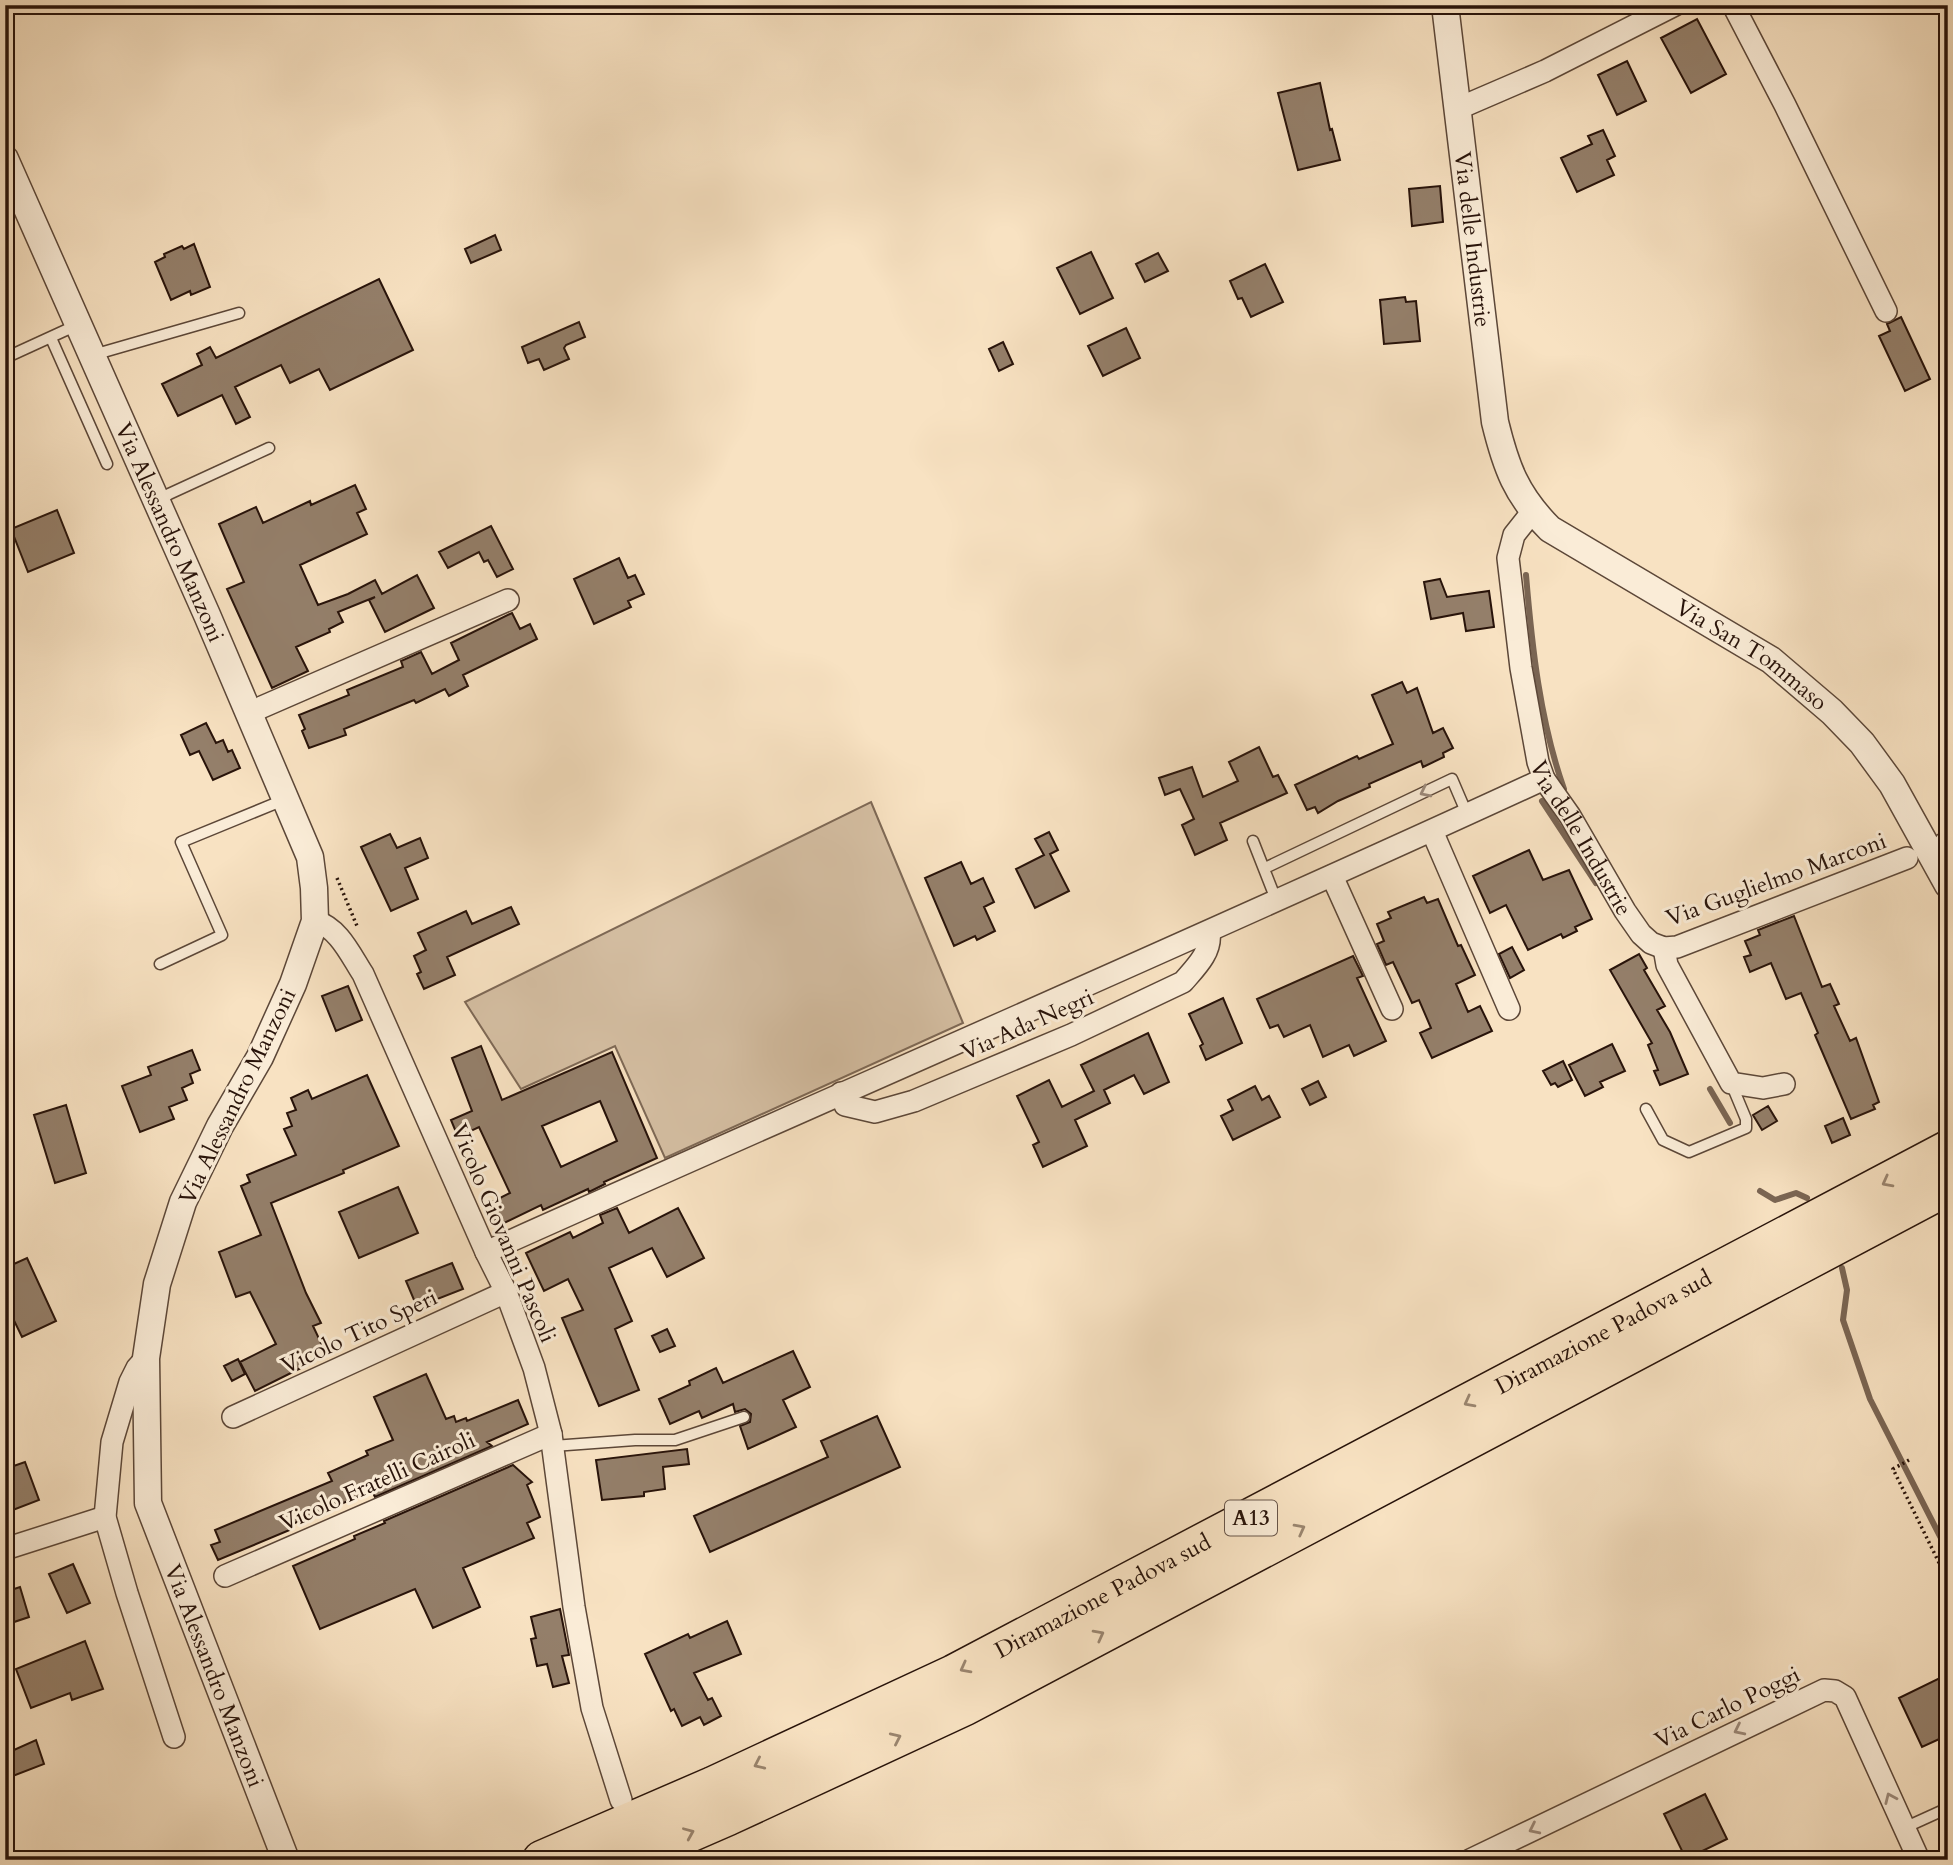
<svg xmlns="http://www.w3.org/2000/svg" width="1953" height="1865" font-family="Cardo,serif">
<rect width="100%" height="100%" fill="#f8e2c2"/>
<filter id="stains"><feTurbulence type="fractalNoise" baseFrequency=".00286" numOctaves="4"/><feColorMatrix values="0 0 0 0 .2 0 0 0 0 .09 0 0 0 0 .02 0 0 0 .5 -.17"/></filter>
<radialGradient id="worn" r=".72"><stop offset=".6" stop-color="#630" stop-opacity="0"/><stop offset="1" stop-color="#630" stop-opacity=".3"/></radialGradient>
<path fill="#d5bfa3" stroke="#7e6956" stroke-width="2" d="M871,802L963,1023L665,1158L615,1046L521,1089L465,1002Z"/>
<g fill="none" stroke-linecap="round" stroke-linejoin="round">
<path stroke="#7a6553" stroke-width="6" d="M1526,575C1532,647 1540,721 1564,789
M1542,801L1596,883
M1710,1089L1730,1123
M1760,1191L1775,1200L1796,1193L1807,1198
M1842,1268L1847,1290L1843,1320L1870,1399L1948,1552"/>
</g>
<path fill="#947f6a" stroke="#28130a" stroke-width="2" fill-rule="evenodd" d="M1697,19L1726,74L1691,93L1661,38Z
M1627,61L1646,101L1617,115L1598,75Z
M1320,83L1330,130L1332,129L1340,160L1298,170L1278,93Z
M1603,130L1615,156L1607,160L1614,175L1577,192L1561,158L1592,144L1588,136Z
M1440,186L1443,222L1412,226L1409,189Z
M495,235L501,250L471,263L465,249Z
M194,244L210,287L191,295L190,291L171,300L155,262L165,257L164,254L182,246L184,249Z
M1091,252L1113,298L1080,314L1057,268Z
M1158,253L1168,271L1145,282L1136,264Z
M1265,264L1283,302L1251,317L1242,298L1238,299L1230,281Z
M379,279L413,350L330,390L319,369L290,383L281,365L235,387L250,417L236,424L222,395L178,416L162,384L202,365L197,354L210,347L216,358Z
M1405,297L1406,302L1416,301L1420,341L1384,344L1380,300Z
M1901,317L1930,379L1905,391L1879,336L1890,331L1887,324Z
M579,322L585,337L566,345L564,348L569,359L544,370L539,359L528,363L522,347Z
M1126,328L1140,358L1103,376L1088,346Z
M1003,342L1013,364L999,371L989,349Z
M355,485L366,509L357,513L367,534L300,565L318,605L348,594L375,580L382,594L417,575L434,608L385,632L369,600L375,597L338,612L343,622L329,629L330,632L296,647L308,671L272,688L227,589L244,582L219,524L256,507L263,523L310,501L311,505Z
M57,510L74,553L28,572L11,529Z
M491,526L513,569L497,577L488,560L484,562L479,552L448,568L439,552Z
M619,558L628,578L635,575L644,594L628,601L631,607L594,624L574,579Z
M1440,579L1447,597L1489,591L1494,627L1466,631L1463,613L1431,619L1424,582Z
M512,613L520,629L530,624L537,639L463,675L468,686L449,696L445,689L416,703L414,700L344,729L346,735L309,748L302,731L305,729L299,715L349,695L347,690L403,667L401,661L421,652L432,674L459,660L451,643Z
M1402,682L1407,693L1417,688L1433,733L1443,728L1453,748L1443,753L1444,757L1423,767L1421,761L1369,784L1370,787L1338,801L1318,813L1315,807L1307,810L1295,785L1357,756L1359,759L1393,744L1372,695Z
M206,723L216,743L223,740L228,752L232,750L240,768L213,780L199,751L190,755L181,735Z
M1259,747L1273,777L1278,775L1287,793L1220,823L1227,840L1195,855L1182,825L1194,819L1180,789L1165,795L1159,778L1192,767L1203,797L1238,781L1229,762Z
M1049,832L1058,850L1050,854L1069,891L1035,908L1016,869L1044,855L1035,839Z
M390,834L397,848L420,838L428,858L405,868L418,899L391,911L361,847Z
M1529,850L1543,880L1569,870L1592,919L1575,927L1577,931L1563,938L1561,934L1528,950L1506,905L1490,913L1473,876Z
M961,862L971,884L983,878L994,902L984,907L995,931L977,940L975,936L954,946L925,878Z
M1424,897L1427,903L1438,899L1458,946L1461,945L1475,975L1456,984L1468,1012L1480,1006L1492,1031L1432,1058L1420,1033L1431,1028L1419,1000L1412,1003L1393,962L1386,965L1377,944L1384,941L1377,924L1391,918L1388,912Z
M511,907L519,924L447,957L455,975L424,989L417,974L421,972L414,956L426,950L418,933L466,911L472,924Z
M1794,916L1822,987L1830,984L1839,1004L1834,1006L1850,1041L1856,1038L1879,1102L1873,1105L1875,1109L1851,1119L1815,1035L1818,1033L1801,993L1786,999L1771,963L1750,972L1744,957L1751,955L1745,941L1760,935L1758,930Z
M1512,947L1524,970L1510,978L1499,954Z
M1639,954L1647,968L1644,970L1665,1006L1657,1010L1670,1032L1688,1074L1660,1085L1654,1071L1658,1070L1648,1045L1652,1043L1610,970Z
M1353,956L1363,976L1357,978L1386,1041L1354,1056L1349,1045L1323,1057L1310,1025L1284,1037L1278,1025L1270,1028L1257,999Z
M348,986L362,1020L336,1031L322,996Z
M1223,998L1242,1043L1206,1060L1200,1046L1203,1044L1189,1014Z
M1148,1033L1169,1082L1144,1094L1134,1075L1104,1090L1110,1103L1075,1120L1087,1146L1043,1167L1033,1145L1039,1142L1017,1096L1049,1080L1062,1107L1094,1091L1081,1065Z
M1612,1044L1625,1071L1600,1082L1603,1087L1585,1096L1569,1065Z
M481,1046L502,1100L612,1052L657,1158L604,1182L605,1184L589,1192L588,1189L543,1210L541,1205L498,1226L488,1204L510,1193L479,1127L458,1137L451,1120L472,1111L452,1058ZM600,1101L617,1141L561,1167L542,1126Z
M192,1050L200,1070L190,1074L193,1083L182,1088L187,1100L169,1107L174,1119L140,1132L122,1086L151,1075L148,1067Z
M1563,1061L1572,1080L1558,1087L1555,1083L1551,1085L1543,1071Z
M367,1075L399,1146L343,1170L344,1173L271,1203L306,1293L321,1323L313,1326L323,1347L305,1357L309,1364L255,1391L240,1362L276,1344L250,1292L236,1297L219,1252L261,1235L241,1186L250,1182L247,1175L296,1155L284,1129L292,1126L287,1113L296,1110L291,1098L308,1090L312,1099Z
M1318,1081L1326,1097L1310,1105L1302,1089Z
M1255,1086L1262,1100L1269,1096L1280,1117L1233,1140L1221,1116L1233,1110L1228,1100Z
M66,1105L86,1173L55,1183L34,1115Z
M1768,1106L1777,1121L1762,1130L1753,1115Z
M1843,1118L1850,1135L1832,1143L1825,1126Z
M398,1187L418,1233L359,1258L339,1212Z
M617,1208L629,1233L678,1208L704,1258L667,1277L652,1248L609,1268L632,1321L615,1329L639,1390L599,1406L562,1318L583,1310L568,1279L544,1291L526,1253L570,1232L573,1238L603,1223L600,1215Z
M27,1258L56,1321L22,1337L5,1302V1268Z
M452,1263L463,1289L417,1307L406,1281Z
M667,1329L675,1346L660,1352L652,1336Z
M793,1351L810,1387L783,1400L796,1427L748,1449L740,1426L750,1422L751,1414L745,1409L735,1412L733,1404L702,1418L699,1411L670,1424L659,1399L690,1385L689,1381L716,1368L723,1383Z
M238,1359L245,1374L232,1381L224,1366Z
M426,1374L446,1419L454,1416L456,1422L466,1418L467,1421L518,1400L528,1424L487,1442L492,1446L375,1497L372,1491L290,1525L292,1529L218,1560L211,1545L220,1542L215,1530L332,1481L328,1473L368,1455L366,1451L393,1440L374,1397Z
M877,1416L900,1467L710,1552L694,1516L828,1457L821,1441Z
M687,1449L689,1464L663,1467L665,1489L644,1492V1496L602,1500L596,1460Z
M25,1462L39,1500L5,1513V1469Z
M513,1465L532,1482L527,1485L540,1517L527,1523L534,1538L463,1568L480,1607L433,1628L415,1589L320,1629L293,1566L355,1539L354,1536L385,1523L384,1521Z
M73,1564L90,1603L67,1613L49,1574Z
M20,1587L29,1617L5,1625V1592Z
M560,1609L569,1655L562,1656L569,1683L553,1687L547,1664L537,1666L531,1639L536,1638L531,1617Z
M727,1621L741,1654L694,1673L708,1700L712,1698L721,1716L704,1725L700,1717L682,1726L674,1709L671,1711L645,1654L688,1634L690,1638Z
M85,1641L103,1689L72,1700L70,1693L31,1708L16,1669Z
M1948,1674V1735L1922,1747L1899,1698Z
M36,1740L44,1764L5,1779V1754Z
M1705,1794L1727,1839L1686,1859L1664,1814Z"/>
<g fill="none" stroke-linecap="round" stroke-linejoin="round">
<defs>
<path id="service" d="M51,338L107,464
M93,355L239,313
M5,358L77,325
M158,501L169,494L269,448
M1253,841L1277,902
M1265,868L1452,779L1467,814
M160,964L222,935L181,842L286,799
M1646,1109L1663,1140L1689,1152L1746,1128V1119L1731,1083
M553,1446L635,1440H675L744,1417
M1904,1828L1948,1808"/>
<g id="minor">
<path d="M1733,5L1785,105L1886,311"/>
<path d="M1457,109L1545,71L1675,5"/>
<path id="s1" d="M1533,511L1514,535L1508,558L1521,668L1538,762L1544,779L1570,816L1625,911L1641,934L1651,943L1664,948L1677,947L1907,858"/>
<path d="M250,714L262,707L508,600"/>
<path d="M1432,831L1509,1009"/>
<path d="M1944,844L1948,843"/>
<path d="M1332,876L1392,1009"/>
<path d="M315,921C339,928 350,954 363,974L486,1252L506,1292L534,1368L551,1434L574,1607L592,1708L621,1800"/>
<path d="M1664,948L1667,965L1731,1083L1763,1088L1784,1084"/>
<path d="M841,1093L845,1105L875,1112L914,1101L1071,1035L1183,982C1195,968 1212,952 1209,933"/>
<path d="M486,1252C838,1094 1193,941 1544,779"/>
<path d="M146,1358L137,1368L130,1382L112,1442L105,1517L127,1593L174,1737"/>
<path d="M233,1417L506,1292"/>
<path d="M5,1549L105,1517"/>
<path d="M225,1576L551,1434"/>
<path d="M1470,1860L1824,1690L1835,1691L1845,1697L1919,1860"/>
</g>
<g id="tertiary">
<path id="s2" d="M1445,5L1495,422C1506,467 1516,495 1550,529L1771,660L1832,712L1862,743L1892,784L1948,885"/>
<path id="s3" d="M5,159L207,615L310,857L314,888L315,921L293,984L260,1057L220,1126L183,1202L157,1284L146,1358L148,1503L286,1860"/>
</g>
<g id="motorway">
<path id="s4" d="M542,1860L713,1786L954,1674L1948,1150"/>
<path d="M627,1860L728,1816L965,1706L1948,1186"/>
</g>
</defs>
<use href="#service" stroke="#5c4738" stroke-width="13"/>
<use href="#minor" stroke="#5c4738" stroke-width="24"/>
<use href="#tertiary" stroke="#5c4738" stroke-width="29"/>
<use href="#motorway" stroke="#28130a" stroke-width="41"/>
<path stroke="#28130a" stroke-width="3.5" stroke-dasharray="2 3.5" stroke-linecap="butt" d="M5,120L13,137
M337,878L357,926
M1909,1460L1893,1469L1948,1581
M1939,1859L1948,1855"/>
<use href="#service" stroke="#faecd7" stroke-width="10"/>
<use href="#minor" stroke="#faecd7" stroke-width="21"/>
<use href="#tertiary" stroke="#faecd7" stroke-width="26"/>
<use href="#motorway" stroke="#f8e2c2" stroke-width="38"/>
</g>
<defs><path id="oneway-chevron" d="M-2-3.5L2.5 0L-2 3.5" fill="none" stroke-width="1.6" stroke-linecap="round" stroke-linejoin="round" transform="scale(1.75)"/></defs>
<g stroke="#9c8a7b">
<use href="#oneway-chevron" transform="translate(1425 792) rotate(154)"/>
<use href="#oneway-chevron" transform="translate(1739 1730) rotate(154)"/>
<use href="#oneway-chevron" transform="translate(1890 1798) rotate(-114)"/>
<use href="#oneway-chevron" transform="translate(1534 1829) rotate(154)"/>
</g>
<g stroke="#9a856f">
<use href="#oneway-chevron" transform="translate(1887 1182) rotate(152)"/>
<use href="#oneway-chevron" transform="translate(1469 1402) rotate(152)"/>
<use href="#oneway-chevron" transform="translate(1300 1529) rotate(-28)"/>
<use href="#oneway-chevron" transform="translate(1099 1635) rotate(-28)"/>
<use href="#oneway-chevron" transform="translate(965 1668) rotate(152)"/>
<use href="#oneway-chevron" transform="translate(896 1738) rotate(-25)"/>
<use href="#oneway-chevron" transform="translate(759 1764) rotate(155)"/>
<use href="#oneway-chevron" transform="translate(689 1833) rotate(-23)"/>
</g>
<g text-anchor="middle" stroke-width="6" stroke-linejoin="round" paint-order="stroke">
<rect fill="#faecd7" stroke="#675448" stroke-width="2" x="1225" y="1500.5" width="52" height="35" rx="5"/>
<g font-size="21" font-weight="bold" fill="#28130a">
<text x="1251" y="1525">A13</text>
</g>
<g font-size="23" fill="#28130a" stroke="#faecd7">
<text dy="8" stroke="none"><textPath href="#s2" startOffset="236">Via delle Industrie</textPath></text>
<text dy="8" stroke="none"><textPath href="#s3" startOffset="408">Via Alessandro Manzoni</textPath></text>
<text dy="8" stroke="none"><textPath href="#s2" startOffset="780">Via San Tommaso</textPath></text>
<text dy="8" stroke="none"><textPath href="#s1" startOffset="348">Via delle Industrie</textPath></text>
<text transform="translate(1776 879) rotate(-20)" y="8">Via Guglielmo Marconi</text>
<text transform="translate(1027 1024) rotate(-24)" y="8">Via Ada Negri</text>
<text transform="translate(237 1096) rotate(-64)" y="8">Via Alessandro Manzoni</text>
<text transform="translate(504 1233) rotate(67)" y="8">Vicolo Giovanni Pascoli</text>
<text transform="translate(359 1331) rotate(-25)" y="8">Vicolo Tito Speri</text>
<text dy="8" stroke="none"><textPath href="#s4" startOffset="1186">Diramazione Padova sud</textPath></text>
<text transform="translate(377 1481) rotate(-24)" y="8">Vicolo Fratelli Cairoli</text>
<text dy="8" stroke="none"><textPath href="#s4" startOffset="620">Diramazione Padova sud</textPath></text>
<text dy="8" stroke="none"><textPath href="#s3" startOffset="1628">Via Alessandro Manzoni</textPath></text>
<text transform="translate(1727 1707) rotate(-26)" y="8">Via Carlo Poggi</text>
</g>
</g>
<rect width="1953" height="1865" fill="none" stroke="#f8e2c2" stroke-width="28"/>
<rect x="7" y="7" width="1939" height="1851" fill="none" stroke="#28130a" stroke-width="3.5"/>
<rect x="14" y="14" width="1925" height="1837" fill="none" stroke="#28130a" stroke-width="2"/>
<rect width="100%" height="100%" filter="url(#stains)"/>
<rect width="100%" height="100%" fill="url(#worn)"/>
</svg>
